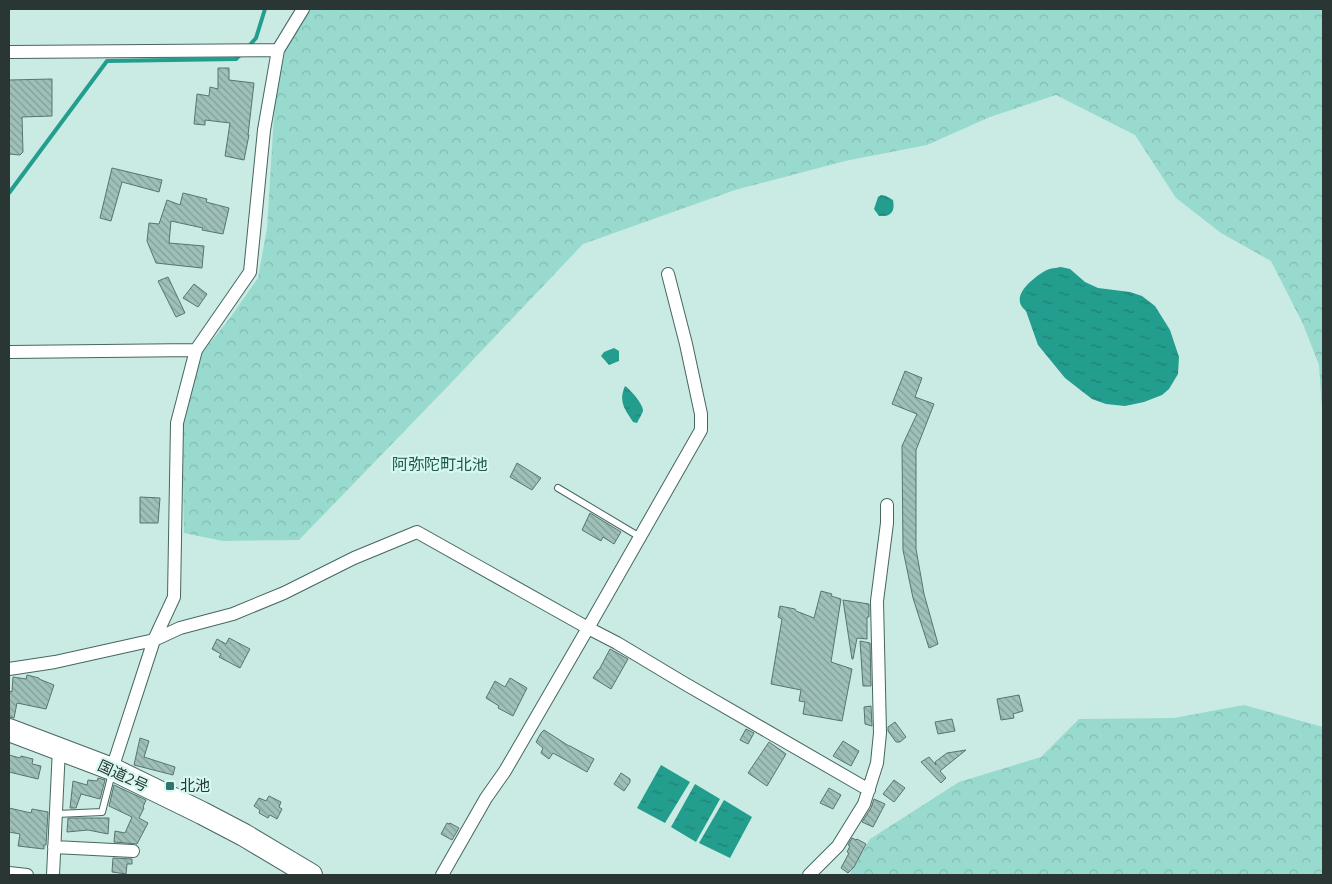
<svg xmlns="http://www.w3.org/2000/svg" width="1332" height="884" font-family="'Open Sans','Noto Sans JP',sans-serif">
<defs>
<pattern id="forest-crowns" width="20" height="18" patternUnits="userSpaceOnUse" patternTransform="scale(1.25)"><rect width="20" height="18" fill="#99dace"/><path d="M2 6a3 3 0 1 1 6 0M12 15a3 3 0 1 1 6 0" fill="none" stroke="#84bcb1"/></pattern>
<pattern id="water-ripples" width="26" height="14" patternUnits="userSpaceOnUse" patternTransform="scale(1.25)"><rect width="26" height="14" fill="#239d8d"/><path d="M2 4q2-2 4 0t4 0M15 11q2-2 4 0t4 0" fill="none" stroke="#1e8174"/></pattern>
<pattern id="building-back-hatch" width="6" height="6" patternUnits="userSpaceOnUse" patternTransform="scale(1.25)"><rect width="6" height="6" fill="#9fc0b9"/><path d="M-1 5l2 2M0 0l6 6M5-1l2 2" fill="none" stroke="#829d97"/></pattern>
</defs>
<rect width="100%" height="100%" fill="#c9ebe4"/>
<path fill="url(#forest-crowns)" d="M309,9H1323V410L1322,409L1319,365L1303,324L1271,261L1221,233L1176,198L1135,135L1056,95L990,117L927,145L845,161L735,190L583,244L451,383L299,540L223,541L184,533L182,428L201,354L230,318L258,278L267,228L275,98L286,48Z
M1244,705L1323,727V875H849L870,839L959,782L1041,757L1079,719L1174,718Z"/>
<path fill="url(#water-ripples)" d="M881,195L886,196L893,200C895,211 892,217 879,216L874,209L878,197Z
M1061,267L1070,269L1085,282L1098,288L1130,292L1142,296L1155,306L1170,330L1179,357L1178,374L1169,389L1162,395L1144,402L1125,406L1106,404L1092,399L1065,378L1038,345L1026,311C1008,297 1033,278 1045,271C1050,268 1056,268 1061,267Z
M614,348L619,351V361L609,365L601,356L604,352Z
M625,386C630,389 644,405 643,411C642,414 639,419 637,423L633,422C625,409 618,402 625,386Z
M661,765L690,782L665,823L637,808Z
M695,784L720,799L696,842L671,827Z
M724,800L752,817L730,858L699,843Z"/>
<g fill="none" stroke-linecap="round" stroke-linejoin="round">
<path stroke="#239d8d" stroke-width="4" d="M248,47L256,38L265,9
M9,193L107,61L236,59L241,54"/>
</g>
<path fill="url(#building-back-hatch)" stroke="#577570" d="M218,68H229V80L254,83L248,135H249L244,160L225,156L230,123L205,120V125L194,124L197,94L209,96L210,87L218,89Z
M52,79V116L22,117L23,152L20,155L9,154V80Z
M112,168L162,180L159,192L122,182L111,221L100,218Z
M183,193L207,199L206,202L229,208L223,234L202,230L203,228L171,221L169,243L204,246L202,268L156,263L147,241L149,223L159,224L167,200L180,205Z
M168,277L185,313L176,317L158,281Z
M194,284L207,294L198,307L183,298Z
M905,371L922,378L915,397L934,404L916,450V549L924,594L938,644L929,648L913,598L903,550L902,446L917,414L892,404Z
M517,463L541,478L532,490L510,477Z
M140,497L160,498L158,523H140Z
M590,513L621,532L614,544L603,537L601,541L582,530Z
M821,591L832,594L831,596L841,599L831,662L852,669L842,721L803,714L805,702L799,701L801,690L771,684L782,619L778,617L780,606L795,609L796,611L814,618Z
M843,600L869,604V617H867V639L857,638L853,659H852Z
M229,638L250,649L240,668L219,657L221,654L212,649L217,639L226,644Z
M860,641L870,643L871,686H863Z
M610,649L628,659L611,689L593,678L598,670H599Z
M27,675L39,678V679L54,685L46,709L17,703L14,718L9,717V691L12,692L13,677L26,679Z
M510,678L527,688L513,716L498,708L499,706L486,698L495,681L505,687Z
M1019,695L1023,711L1013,714L1014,718L1001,720L997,699Z
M871,706L872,726L865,724L864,707Z
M952,719L955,731L938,734L935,722Z
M895,722L906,737L900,742H896L888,731V727Z
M746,729L754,733L748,744L740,740Z
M544,730L569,746H570L594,759L587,772L553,753L549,759L541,753L543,748L536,742L541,733Z
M140,738L149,741L144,757L175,767L173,775L134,765Z
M843,741L859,751L851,766L833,756Z
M769,742L786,754L767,786L748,773Z
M966,750L940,771L946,778L941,783L921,762L929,757L936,765L935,762L947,753Z
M9,755L20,758L21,756L33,759L32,764L41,766L38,779L9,772Z
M621,773L630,779V782L624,791L614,784Z
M98,778L105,780L100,799L81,794L76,808H70L73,781L87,785L88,780L97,781Z
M894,780L905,788L894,802L883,794Z
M114,785L146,800L143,807L144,808L139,818L148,823L137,844L114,842L115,831L125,833L132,817L109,806Z
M829,788L841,795L833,809L820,803Z
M269,796L281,802L279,807L282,809L277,819L270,815L268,818L259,813L260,810L254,806L259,798L266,801Z
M874,799L885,804L873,827L862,822L871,808Z
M9,808L31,813L32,809L48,812L46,845H44V849L18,846L20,834L9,832Z
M68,818H109L108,834L88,830L67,832Z
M447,823L449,824L450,823L459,828L452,840L441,834Z
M852,838L856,840L857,839L866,844L854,867L848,873L841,868L849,853L847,852L850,846L848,845Z
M113,858L132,859V864H127L126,874L112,872Z"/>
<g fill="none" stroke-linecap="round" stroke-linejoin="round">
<defs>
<path id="lane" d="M558,488L640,537
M56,814L102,812L111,777"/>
<path id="street" d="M9,52L278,50
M9,352L196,350
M9,669L55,662L154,640L180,628L233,614L284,593L354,558L417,532L588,628L617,643L682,682L869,790
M112,769L154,640L174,597L177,423L196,350L250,272L264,130L278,50L303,9
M54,847L133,851
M9,873L27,875
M53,875L59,748
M442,875L486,798L505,771L588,628L701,430V414L686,344L668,274
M809,875L838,846L864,804L877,763L880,733L877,601L887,523V505"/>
<path id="highway" d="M9,730L112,769L202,813L244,835L311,875"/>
</defs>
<use href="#lane" stroke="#476660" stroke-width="8"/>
<use href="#street" stroke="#476660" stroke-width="14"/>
<use href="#highway" stroke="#476660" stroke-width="24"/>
<use href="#lane" stroke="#fff" stroke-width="6"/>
<use href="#street" stroke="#fff" stroke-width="12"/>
<use href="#highway" stroke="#fff" stroke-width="22"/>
</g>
<rect fill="#2f756b" stroke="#d6f8f1" stroke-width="2" x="165" y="781" width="10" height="10" rx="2.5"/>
<g text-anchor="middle" stroke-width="4.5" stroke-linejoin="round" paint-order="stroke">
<g font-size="15" fill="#293633" stroke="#d6f8f1">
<text transform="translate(123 776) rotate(25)" y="5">国道2号</text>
</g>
<g font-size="15" fill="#293633" stroke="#d6f8f1" text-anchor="start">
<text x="180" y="791">北池</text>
</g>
<g font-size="16" fill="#1e564e" stroke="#d6f8f1">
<text x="440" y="470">阿弥陀町北池</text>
</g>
</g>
<rect width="1332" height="884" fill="none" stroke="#293633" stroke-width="20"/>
</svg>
